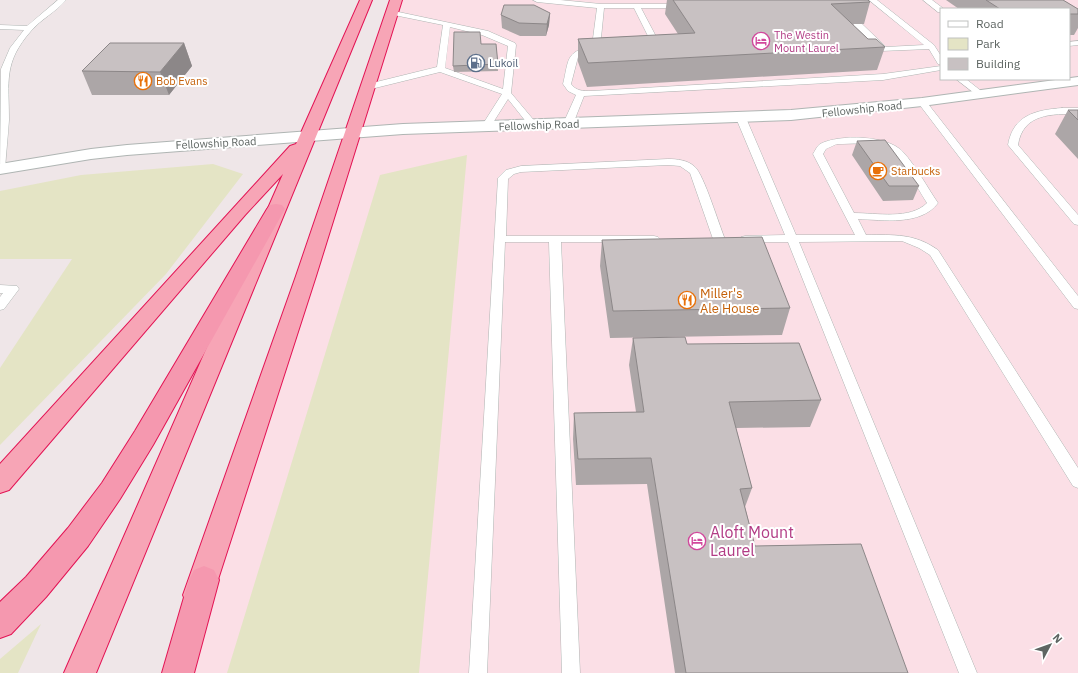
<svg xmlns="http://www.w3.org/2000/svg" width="1078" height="673" font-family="'IBM Plex Sans',sans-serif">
<rect width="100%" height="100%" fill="#efe6e8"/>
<path fill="#fbdfe6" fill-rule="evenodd" d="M396,0H1078V673H178ZM941,9H1069V79H941Z"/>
<path fill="#e4e4c5" d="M467,155L419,673H227L380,175Z
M213,164L243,174L166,274L0,445V368L72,259H0V191L81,175Z
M41,624L18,673H0V659Z"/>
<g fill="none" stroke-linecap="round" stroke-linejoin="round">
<defs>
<path id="service" d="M58,0H66C56,12 41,19 31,31C3,63 9,81 9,120C8,136 6,153 5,169L0,172L1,69L10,48L24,30L0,29V25L27,26Z
M533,0H560L601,4H683L687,6L683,8H641L660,44L659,46L649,47L645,45L651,42L634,8H604L600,48L599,50L584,53L578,57L571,84C576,91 583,91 591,91L883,74L941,66V70L883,80L584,96L573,124L568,127L563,124L576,95L568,91L563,84C569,60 565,52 592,46L597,8L537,2Z
M869,0H877L934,45L941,56V64H938L929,49L881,51L854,26V22H860L886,47L924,45Z
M923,0H932L944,9H941V12H938Z
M389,10L488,31L515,43L516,45L511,93L537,124L539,126L537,128H531L508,99L489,129H483L481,127L502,94L440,72L367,90L364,89L363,87L364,85L437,67L443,25L389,14ZM450,27L482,35L508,46L503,89L445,68Z
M1078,41V45L1069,46V42Z
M956,79H966L985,94L984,96H978Z
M922,99L925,100L1078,296V309L1074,308L919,104L918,102L919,100Z
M1062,108H1078V114C1052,114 1023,113 1018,145L1078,215V225L1074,224L1008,145C1013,115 1036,110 1062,108Z
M741,115L746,118L796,235H855L813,154C815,151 817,146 820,144C839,134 888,135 903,152C916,166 927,187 938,203C921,226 883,220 858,219L866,235C894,235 914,233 938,250L1078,468V488L1073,486L930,255L919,248L902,241L799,242L977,673H959L788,242H745L741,241L739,239L741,237L745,236L785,235L736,118ZM837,144C848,144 858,143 868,144C899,146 912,180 927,203C910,220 877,213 854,213L823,154L826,149Z
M668,159C677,159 688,160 695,167C704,175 719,225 725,239L723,241H715L713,239L690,173L680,166L668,165L521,172L514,174L508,179L506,236H654L658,237L660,239L658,241L654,242H561L580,673H562L549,242H505L487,673H469L498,178L506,170L521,166Z
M0,285L17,286L19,289L4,309L0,310V297L3,293H0Z"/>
<path id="tertiary" d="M1078,77V85L922,106L791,120L403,134L127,155L91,159L0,174V164L91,149L127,145L403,124L791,110L922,98Z"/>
<path id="trunk" d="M360,0H372L96,673H64L283,174L245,215L9,490L0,493V464L290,146L296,144Z
M390,0H402L316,276L213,595L209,605L198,609L187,605L183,595L296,276Z"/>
<path id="motorway" d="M276,204L282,205L285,209L153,445L120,499L88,546L46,597L11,634L0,638V602L26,577L68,528L102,483L135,431L267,209L270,205Z
M204,566L214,570L219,580L194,673H162L189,580L194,570Z"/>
</defs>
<use href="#service" stroke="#afb5b3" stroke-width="1"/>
<use href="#tertiary" stroke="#afb5b3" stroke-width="2"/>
<use href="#trunk" stroke="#e31354" stroke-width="2"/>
<use href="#motorway" stroke="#e31354" stroke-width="2"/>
<use href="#service" fill="#fff" fill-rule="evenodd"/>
<use href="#tertiary" fill="#fff" fill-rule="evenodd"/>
<use href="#trunk" fill="#f7a5b6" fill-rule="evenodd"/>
<use href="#motorway" fill="#f598af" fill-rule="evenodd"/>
</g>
<path fill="#aca6a7" d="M667,0H868L870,2L864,24H852L868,39L885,47L877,70L587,87L578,62V39L678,34L665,14Z
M946,0H1063L1078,9V28L1074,35H1069V9H959Z
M550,13L549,25L546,36H520L502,28L501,15Z
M184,43L192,66L169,95H92L82,71Z
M496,44L498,71L454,72L453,66Z
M1068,110H1078V159L1055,134Z
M857,141L919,186L913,200L883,201L852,155Z
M602,240L790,308L782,335L610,338L600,266Z
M633,338L687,344L821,400L810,427L736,428L752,488L745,507L755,546L908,673H675L647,484L576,485L573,439L574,413L636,412L629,365Z"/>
<path fill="#8c8788" d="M550,13L549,25L546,36L547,24Z
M184,43L192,66L169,95L160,72Z"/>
<path fill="#c8c1c2" stroke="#8c8788" d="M673,0H868L870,2L831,4L868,39H876L885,47L588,63L578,39L695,33Z
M986,0H1063L1078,9V14H1069V9H1000Z
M504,5H534L550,13L547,24L519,23L501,15Z
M454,32H480L481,44H496L498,64L453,66Z
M110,43H184L160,72L82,71Z
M1068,110H1078V120Z
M885,140L919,186H889L857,141Z
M762,237L790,308L613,311L602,240Z
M685,337L687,344L799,343L821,400L729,402L752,488L740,489L755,546L861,544L908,673H686L651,458L578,459L574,413L644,412L633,338Z"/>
<defs>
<symbol id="hotel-ring" viewBox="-11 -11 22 22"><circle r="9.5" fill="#fff" stroke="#d1479c" stroke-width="1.5"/><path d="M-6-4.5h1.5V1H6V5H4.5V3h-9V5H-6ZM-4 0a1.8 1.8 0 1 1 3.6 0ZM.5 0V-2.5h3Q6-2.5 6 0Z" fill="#d1479c"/></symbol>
<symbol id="fuel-ring" viewBox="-11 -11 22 22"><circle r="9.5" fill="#fff" stroke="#5c6f8a" stroke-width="1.5"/><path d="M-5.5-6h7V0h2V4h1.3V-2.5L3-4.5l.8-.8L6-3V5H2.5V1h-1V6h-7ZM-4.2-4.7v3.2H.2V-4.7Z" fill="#5c6f8a"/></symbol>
<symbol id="restaurant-ring" viewBox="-11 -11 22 22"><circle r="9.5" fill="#fff" stroke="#e8710a" stroke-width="1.5"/><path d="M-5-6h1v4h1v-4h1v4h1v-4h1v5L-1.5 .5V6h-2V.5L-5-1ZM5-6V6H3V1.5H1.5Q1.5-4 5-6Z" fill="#e8710a"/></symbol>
<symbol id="cafe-ring" viewBox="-11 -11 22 22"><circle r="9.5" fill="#fff" stroke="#e8710a" stroke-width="1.5"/><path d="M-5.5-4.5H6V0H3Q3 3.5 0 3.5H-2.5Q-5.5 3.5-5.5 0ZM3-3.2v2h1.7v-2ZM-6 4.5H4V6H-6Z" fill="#e8710a"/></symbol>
</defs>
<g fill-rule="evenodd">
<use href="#hotel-ring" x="751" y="31" width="20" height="20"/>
<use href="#fuel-ring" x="466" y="53" width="20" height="20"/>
<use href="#restaurant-ring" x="133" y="71" width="20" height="20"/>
<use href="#cafe-ring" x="868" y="161" width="20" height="20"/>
<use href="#restaurant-ring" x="677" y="290" width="20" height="20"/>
<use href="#hotel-ring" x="687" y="531" width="20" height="20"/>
</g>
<g text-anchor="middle" stroke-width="4" stroke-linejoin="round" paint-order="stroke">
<g font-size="11" fill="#b23c85" stroke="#fff" text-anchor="start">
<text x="774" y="39">The Westin<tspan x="774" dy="13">Mount Laurel</tspan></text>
</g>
<g font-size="11" fill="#4e5e75" stroke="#fff" text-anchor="start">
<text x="489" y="67">Lukoil</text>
</g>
<g font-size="11" fill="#c56008" stroke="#fff" text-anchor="start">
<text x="156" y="85">Bob Evans</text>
<text x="891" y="175">Starbucks</text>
</g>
<g font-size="11" fill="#5e6562" stroke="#fff">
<text transform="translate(862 109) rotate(-6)" y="4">Fellowship Road</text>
<text transform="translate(539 125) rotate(-2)" y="4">Fellowship Road</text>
<text transform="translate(216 143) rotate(-3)" y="4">Fellowship Road</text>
</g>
<g font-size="13" fill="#c56008" stroke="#fff" text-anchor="start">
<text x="700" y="298">Miller's<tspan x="700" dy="15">Ale House</tspan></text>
</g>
<g font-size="16" fill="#b23c85" stroke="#fff" text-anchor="start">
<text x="710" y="538">Aloft Mount<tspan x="710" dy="18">Laurel</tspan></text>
</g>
</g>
<rect x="940" y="8" width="130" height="72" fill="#ffffff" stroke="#bfc1c0"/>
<rect x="948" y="21" width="20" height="6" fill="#ffffff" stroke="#bfc1c0"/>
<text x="976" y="28" font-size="12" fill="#5e6562">Road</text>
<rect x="948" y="38" width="20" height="12" fill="#e4e4c5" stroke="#bfc1c0"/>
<text x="976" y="48" font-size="12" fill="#5e6562">Park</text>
<rect x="948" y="58" width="20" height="12" fill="#c8c1c2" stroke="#bfc1c0"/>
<text x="976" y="68" font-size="12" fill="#5e6562">Building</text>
<g transform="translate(1050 645) rotate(49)" stroke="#ffffff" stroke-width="3" paint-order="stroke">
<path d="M0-3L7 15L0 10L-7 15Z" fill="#5e6562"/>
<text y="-6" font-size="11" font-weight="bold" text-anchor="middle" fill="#5e6562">N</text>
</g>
</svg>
